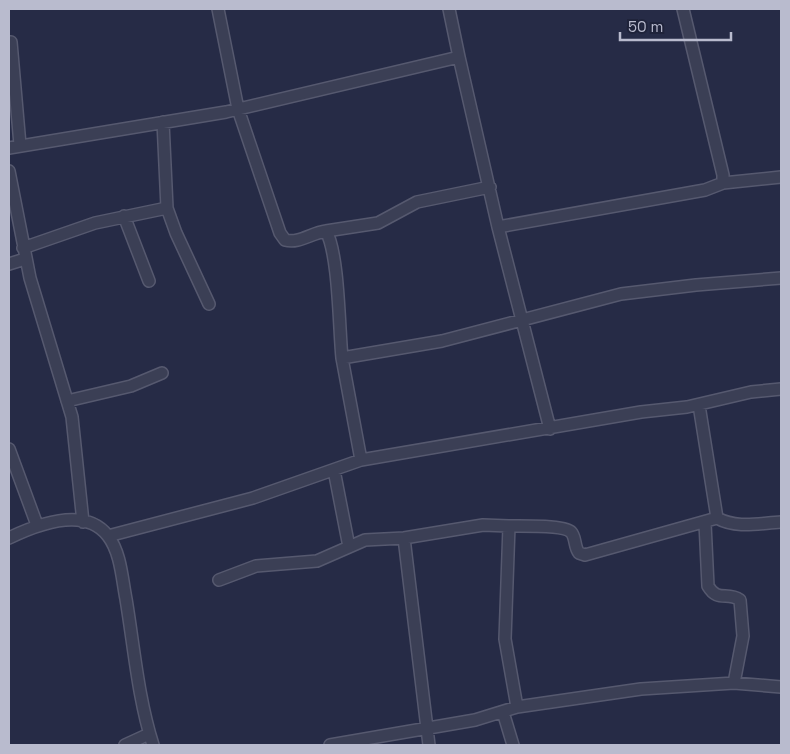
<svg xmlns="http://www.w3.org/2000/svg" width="790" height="754" font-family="'Space Grotesk',sans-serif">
<rect width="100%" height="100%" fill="#262b46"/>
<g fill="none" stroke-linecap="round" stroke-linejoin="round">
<defs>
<path id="street" d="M218,9L238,109L280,233L285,240C299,244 311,233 326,231C339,254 339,329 342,358L442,341L621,294L696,285L781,278
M449,9L459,57
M11,42L20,145
M163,122L167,208L176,233L209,304
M9,148L226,112L459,57L498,227L705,190L723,183V175L683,9
M9,171L30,278L72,417L83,522
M723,183L781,177
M124,216L149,281
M498,227L550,429
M326,231L378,223L417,202L490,187
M23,248L95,223L167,208
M9,264L25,259
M342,358L361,460
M67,401L131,386L162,373
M699,405L717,518C737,529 760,523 781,522
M9,449L37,525
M334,470L349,547
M705,523L708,586C718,603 727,591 740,600L743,636L734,683
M108,536L253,498L361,460L641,412L687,407L751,392L781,389
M9,538C36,525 85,506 108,536C121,553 122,579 126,599C134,647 138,698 153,745
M404,538L429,745
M219,580L256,566L317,561L365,540L404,538L483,525L509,526
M517,707L505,639L509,526C520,526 564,525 571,532C576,537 574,547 579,553L585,555L717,518
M503,712L513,745
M125,745L149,734
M330,745L475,720L517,707L641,689L734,683L781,687"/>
</defs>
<use href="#street" stroke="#56596f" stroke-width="14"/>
<use href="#street" stroke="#3b3f55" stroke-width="11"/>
</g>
<rect width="790" height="754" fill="none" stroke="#b9bbce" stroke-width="20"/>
<path d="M620 32v8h111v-8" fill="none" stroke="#b9bbce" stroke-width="2.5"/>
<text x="628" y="32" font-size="15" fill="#b9bbce" stroke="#1f233a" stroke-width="4" paint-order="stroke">50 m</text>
</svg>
